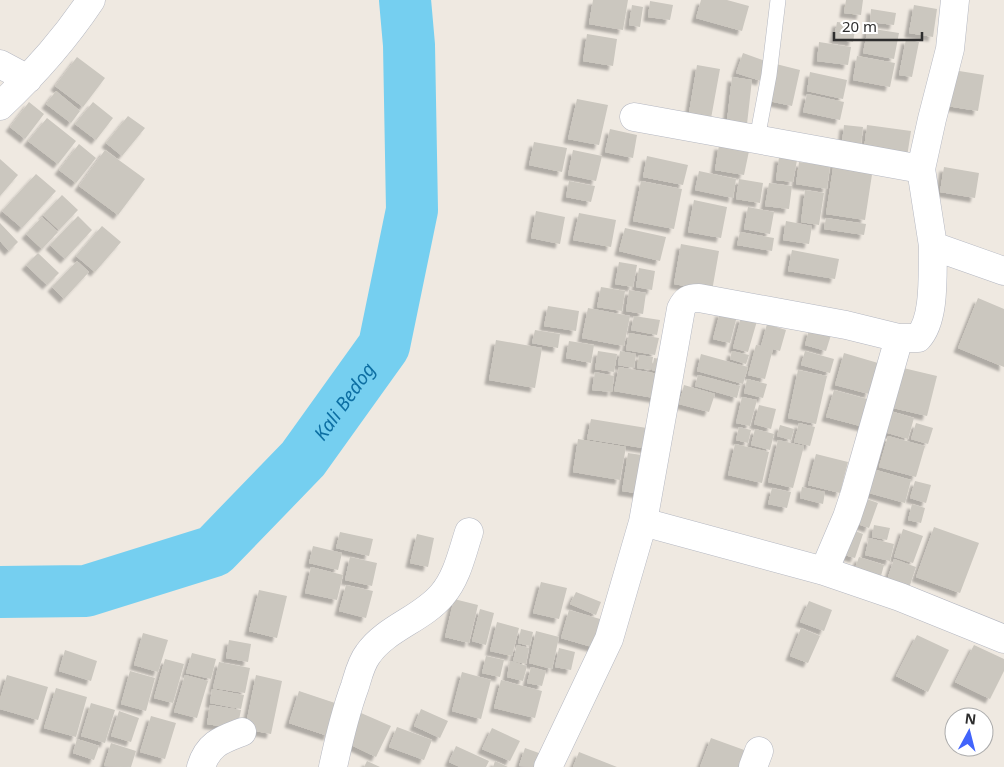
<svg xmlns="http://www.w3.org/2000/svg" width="1004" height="767" font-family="'Noto Sans',sans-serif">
<defs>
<filter id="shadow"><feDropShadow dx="-4.5" dy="4.5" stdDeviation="1" flood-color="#0004"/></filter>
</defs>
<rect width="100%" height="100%" fill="#efe9e1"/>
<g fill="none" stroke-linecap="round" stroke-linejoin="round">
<path stroke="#75cff0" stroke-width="52" id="s1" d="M0,592L86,591L214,551L303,459L384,346L412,210L409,45L405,0"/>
</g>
<path fill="#cbc7bf" filter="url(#shadow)" d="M593,0H628L623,30L589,24Z
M701,0H727L749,6L742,31L696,18Z
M846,0H863L861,15L844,13Z
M650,1L673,5L670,20L648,17Z
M632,5L643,7L640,27L629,25Z
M914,5L937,9L933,37L909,33Z
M871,9L896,13L894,25L870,22Z
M837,22L856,24L853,42L834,39Z
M868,28L899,33L894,59L863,53Z
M587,34L617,39L613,66L583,61Z
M906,39L919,42L912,77L899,75Z
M819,42L851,47L848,65L817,61Z
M743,53L768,62L761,81L736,73Z
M857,56L895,63L890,87L853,80Z
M77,57L105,78L83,107L55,86Z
M776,64L800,70L792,106L769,101Z
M697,65L720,69L710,124L688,119Z
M953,70L984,75L978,111L947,106Z
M810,72L847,80L843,99L807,91Z
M732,77L752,80L747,124L727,121Z
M56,91L80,111L71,123L46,104Z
M807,94L844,102L840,120L803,112Z
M577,99L608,105L599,145L568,139Z
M29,102L44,114L25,139L10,127Z
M93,102L113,118L96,140L75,124Z
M128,116L145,128L122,156L106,143Z
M47,118L76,141L58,164L28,141Z
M844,125L863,127L860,154L841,152Z
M867,125L911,131L906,163L863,157Z
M610,129L637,135L633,158L605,152Z
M534,142L567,148L562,172L529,165Z
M79,144L96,158L76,183L59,170Z
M719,145L749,151L744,175L715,170Z
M105,150L145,179L118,215L79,186Z
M573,150L602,156L596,181L568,175Z
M647,156L688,165L683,185L643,177Z
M779,157L797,160L793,182L776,180Z
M0,159L18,175L0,196Z
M799,162L830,166L827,189L796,184Z
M834,162L873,168L865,220L826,214Z
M944,167L979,173L975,198L940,192Z
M699,171L736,179L733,198L695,190Z
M36,174L56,191L22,228L2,211Z
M739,179L763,183L760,203L736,199Z
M569,181L595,186L591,202L566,197Z
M641,181L682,189L674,229L633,221Z
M769,183L792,186L789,209L765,206Z
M805,190L824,193L819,225L801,222Z
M62,195L78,210L59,230L43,215Z
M694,200L727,207L721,238L688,232Z
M748,207L774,212L770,234L744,229Z
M536,211L565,217L560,244L531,238Z
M579,213L616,220L611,247L573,240Z
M78,216L92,230L65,259L50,245Z
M42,217L58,232L42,249L26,234Z
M826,218L866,224L864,235L824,229Z
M786,221L812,226L809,244L783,240Z
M0,223L18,242L9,251L0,241Z
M102,226L121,242L95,272L76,256Z
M625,228L666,237L660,261L619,251Z
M740,232L774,238L772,251L737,245Z
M681,244L719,251L712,291L674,284Z
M792,250L839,259L835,279L788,271Z
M38,253L59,273L47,285L26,265Z
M77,261L89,272L64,299L52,287Z
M619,262L637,265L633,287L615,284Z
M639,268L655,271L652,290L636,287Z
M601,287L625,291L622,311L597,307Z
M629,290L646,293L643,314L626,311Z
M978,298L1004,309V367L958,348Z
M548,306L579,311L576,331L544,326Z
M588,308L630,316L624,346L582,338Z
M720,312L737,316L730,343L713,339Z
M634,316L660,320L657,335L631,330Z
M741,317L757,321L748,352L733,348Z
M767,324L786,330L780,351L773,349L765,379L748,375L756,345L761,346Z
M535,330L560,334L558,348L532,343Z
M809,330L831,335L826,351L805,345Z
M629,333L659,338L655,355L626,350Z
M496,340L542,348L535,388L489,380Z
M569,341L594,345L591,363L566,358Z
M598,351L617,354L614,372L595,369Z
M620,351L636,354L634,368L618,365Z
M732,351L749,355L746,364L730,359Z
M805,351L834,359L830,373L801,365Z
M844,353L878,363L869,394L835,385Z
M701,354L748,367L743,384L697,371Z
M639,355L653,357L651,370L637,368Z
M654,358L668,360L666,372L652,370Z
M619,367L664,375L660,399L614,391Z
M899,367L937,376L927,416L889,407Z
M798,370L827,376L816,424L788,418Z
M595,372L614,376L612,392L592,390Z
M698,375L740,386L737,398L695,386Z
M747,379L767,384L763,398L744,393Z
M684,385L715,394L709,412L679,404Z
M834,390L871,400L864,427L826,417Z
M742,397L757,400L750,426L736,423Z
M759,405L776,409L771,429L754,424Z
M887,410L914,418L908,439L881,431Z
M591,419L653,429L649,449L587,439Z
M799,423L815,427L810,446L794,442Z
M916,423L933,428L928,444L911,439Z
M780,425L794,429L791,440L777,436Z
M739,427L751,430L748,443L736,440Z
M755,429L774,434L770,450L751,445Z
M888,436L925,446L916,477L879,467Z
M578,439L626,447L620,480L573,472Z
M778,440L804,446L793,488L768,482Z
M735,444L769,452L762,483L728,475Z
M628,453L648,456L642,494L622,491Z
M816,454L848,462L840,493L808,485Z
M876,470L911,480L905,503L869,493Z
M915,481L931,485L926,503L910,498Z
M802,487L825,492L823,504L800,498Z
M772,488L791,492L787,508L768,504Z
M861,497L878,503L869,528L852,522Z
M912,504L925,508L921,523L908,520Z
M874,525L890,528L887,540L872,537Z
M934,527L979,543L960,593L916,577Z
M850,529L863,534L855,558L841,554Z
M903,529L923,536L913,563L894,557Z
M340,532L373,539L369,556L336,548Z
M417,534L434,538L428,567L410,563Z
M869,538L894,544L890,561L865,555Z
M313,546L342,553L338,570L309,563Z
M350,557L377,563L372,586L345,580Z
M859,557L884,565L879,583L853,574Z
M894,559L916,567L909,588L887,580Z
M311,567L343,575L337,600L305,593Z
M541,582L567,588L559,619L533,613Z
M346,585L373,591L366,618L339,611Z
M259,590L287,596L277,638L249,631Z
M576,592L601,602L596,615L570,604Z
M454,599L478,605L469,643L445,637Z
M809,601L832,610L824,631L800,622Z
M480,609L494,613L486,645L472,641Z
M569,610L607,621L599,649L561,638Z
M497,622L519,628L512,656L490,651Z
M801,628L820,636L808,663L790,656Z
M521,629L533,632L530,646L518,643Z
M536,631L559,637L552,669L529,663Z
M143,633L168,640L158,672L134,665Z
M917,635L949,650L928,692L896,676Z
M229,640L251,644L248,662L226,658Z
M517,645L529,648L526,664L513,661Z
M974,645L1004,659V671L990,699L955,682Z
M559,648L575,652L571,670L555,667Z
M65,650L97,661L91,681L59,671Z
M192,653L216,659L211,679L186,673Z
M486,656L504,660L500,677L482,673Z
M165,659L184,664L173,703L154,698Z
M510,661L527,666L523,681L507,677Z
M219,662L250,668L245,693L213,688Z
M531,667L546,671L542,686L527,683Z
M130,671L155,678L146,711L121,704Z
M462,672L491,680L481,719L452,711Z
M7,675L48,687L38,720L0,709V699Z
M185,675L208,681L197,718L174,712Z
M256,675L282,681L271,734L245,729Z
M501,680L542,691L535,718L494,708Z
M56,688L87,697L76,737L44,728Z
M212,689L244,695L241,709L210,703Z
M299,691L338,704L328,736L289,723Z
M91,703L115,710L105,743L81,736Z
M210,705L241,710L237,729L207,724Z
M421,709L448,721L440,738L414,726Z
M119,711L139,718L131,742L111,736Z
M361,713L391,726L376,757L347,743Z
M151,716L176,723L165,759L140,752Z
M397,727L432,740L424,760L389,747Z
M492,728L520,741L510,761L482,749Z
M711,738L747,751L741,767H700Z
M77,739L99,746L94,760L73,753Z
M111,743L136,751L131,767L104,766Z
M456,746L489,761L486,767H460L449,762Z
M525,748L550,757L546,767L519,766Z
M579,752L617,767H573Z
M367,761L380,767H364Z
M495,761L508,767H493Z"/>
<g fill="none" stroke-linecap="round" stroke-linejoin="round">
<defs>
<path id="lane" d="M757,139L769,75L778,0"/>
<path id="street" d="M955,0L950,49L932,119L921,169L933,246L1004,271
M0,64L28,79
M0,106C34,74 65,39 91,0
M634,117L921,169
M899,338H918C936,319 932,272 933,246
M643,522L824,571
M201,767C208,744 221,740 242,732
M333,767C339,739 345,713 355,686C358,676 361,663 368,654C386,628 422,619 442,595C457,578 462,553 469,532
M548,767L609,639L643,522L681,309C685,300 689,298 699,298L846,325L899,338L854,496L847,517L824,571L900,597L1004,639
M753,767L759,751"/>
</defs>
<use href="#lane" stroke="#b4b7c1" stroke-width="16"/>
<use href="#street" stroke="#b4b7c1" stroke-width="29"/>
<use href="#lane" stroke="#fff" stroke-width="15"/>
<use href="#street" stroke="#fff" stroke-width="28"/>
</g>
<g text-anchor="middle" stroke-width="5" stroke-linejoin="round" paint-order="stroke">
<g font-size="19" font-style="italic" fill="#0d6fa3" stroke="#fff">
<text dy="7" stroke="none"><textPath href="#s1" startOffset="419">Kali Bedog</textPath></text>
</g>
</g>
<g transform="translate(969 732) rotate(7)"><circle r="24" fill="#ffffff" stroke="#ababab"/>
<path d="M0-4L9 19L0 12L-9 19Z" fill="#4264fb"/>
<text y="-8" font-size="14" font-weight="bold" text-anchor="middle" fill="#2e2e2e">N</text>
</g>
<path d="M834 32v8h88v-8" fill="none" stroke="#2e2e2e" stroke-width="2.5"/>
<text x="842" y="32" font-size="15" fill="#2e2e2e" stroke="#ffffff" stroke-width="4" paint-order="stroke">20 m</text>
</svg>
